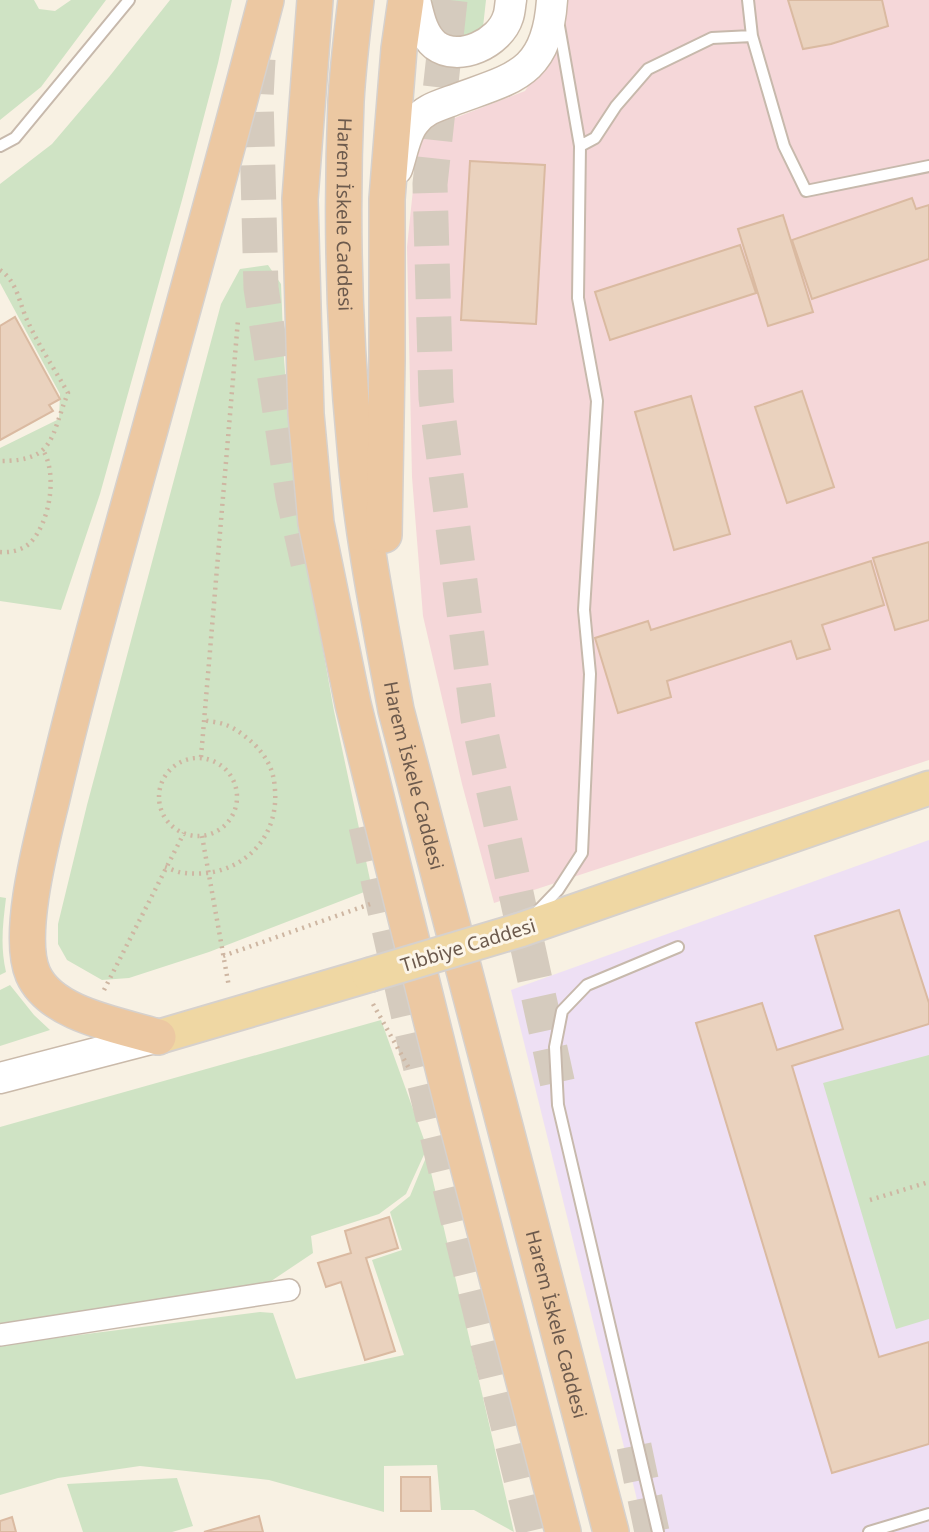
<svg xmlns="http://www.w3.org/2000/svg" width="929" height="1532" font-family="'Noto Sans',sans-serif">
<rect width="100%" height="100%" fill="#f8f1e3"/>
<path fill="#eee0f4" d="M929,840V1532H645L511,990Z"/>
<path fill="#f5d7d9" d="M554,0H929V760L494,903L462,784L423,616L412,477L407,247L416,161L426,129L525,91L546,59Z"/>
<path fill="#cfe3c4" d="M0,0H34L39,9L55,11L71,0H106L41,87L0,120Z
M170,0H232L218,63L182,200L100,494L61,610L0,601V448L59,419L60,394L0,283V184L52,144L109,77Z
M425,0H486L483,27L475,36L440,40Z
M268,265L281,284L284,359L295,494L334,711L372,889L209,952L129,978L102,980L67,960L58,944V924L87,805L221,304L240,269Z
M0,897L6,898C3,923 0,946 6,972L0,975Z
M10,985L34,1015L50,1030L0,1046V990Z
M381,1020L427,1148L406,1194L379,1214L311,1236L313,1253L225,1312L71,1328L0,1333V1127Z
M929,1055V1319L896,1329L823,1083Z
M427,1155L514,1532L474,1510H441L437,1465L384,1466V1512L269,1480L140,1466L58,1478L0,1495V1345L260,1312L273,1313L296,1379L404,1355L372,1260L402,1250L390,1212L410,1196Z
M177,1478L193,1526L172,1532H83L67,1484Z"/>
<path fill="#ead2be" stroke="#dabaa1" stroke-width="2" d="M788,0H882L888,26L831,44L803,49Z
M470,161L545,165L536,324L461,320Z
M912,198L916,209L929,205V259L812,299L792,240Z
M783,215L813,312L768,326L738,229Z
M740,245L756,293L610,340L595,292Z
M15,317L60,399L49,405L53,411L0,440V326Z
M802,391L834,487L787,503L755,407Z
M691,396L730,534L674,550L635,412Z
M929,542V620L895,630L873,558Z
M871,561L884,605L822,625L830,649L797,659L791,641L667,681L671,697L618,713L595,638L648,621L651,630Z
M899,910L929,1003V1024L792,1066L879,1357L929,1342V1444L832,1473L696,1023L762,1003L777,1050L843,1029L815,936Z
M389,1217L398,1248L366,1258L395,1351L365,1360L341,1282L326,1287L318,1263L351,1253L345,1231Z
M401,1477H430L431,1511H401Z
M259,1516L263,1532H204Z
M12,1517L16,1532H0V1521Z"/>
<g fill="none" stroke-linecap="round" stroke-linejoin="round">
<path stroke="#d5cbbe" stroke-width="35" stroke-dasharray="35 18" stroke-linecap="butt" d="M450,0L430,184L436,398L478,719L559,1090
M258,59L256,98L261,288L293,496L308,563
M366,826L414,1040L534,1532
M634,1446L652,1532"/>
<defs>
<path id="service" d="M748,0L752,36L784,146L806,191L929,166
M0,146L15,138L129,0
M580,146L595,138L616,106L648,69L712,38L752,36
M536,913L558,890L582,853L590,674L584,610L597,401L578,298L580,146L559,26
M658,1532L558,1105L555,1047L562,1011L587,985L678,947
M869,1532L929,1514"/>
<path id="minor" d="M0,1335L289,1290"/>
<path id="secondary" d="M415,0C419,16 422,34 435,45C459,63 500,43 508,17C510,12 510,5 511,0
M397,169C402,155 405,134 414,123C423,110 437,106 451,101C512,78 547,76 552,0
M0,1078L158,1037"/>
<path id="primary" d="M520,930L929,788
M158,1037L369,975"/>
<g id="trunk">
<path d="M315,0L300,199L306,414L316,523L353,704L452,1104L563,1532"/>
<path id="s1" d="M356,0C352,33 348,67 346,101C341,216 344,332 355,447C362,535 380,623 396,710L611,1532"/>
<path d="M384,535L387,361V199L399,49L406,0"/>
<path d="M158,1037C119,1025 51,1015 33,974C16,935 42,840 52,798C81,674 116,552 150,429C189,286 229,143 266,0"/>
</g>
</defs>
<use href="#service" stroke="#c7b9ac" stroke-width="14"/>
<use href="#minor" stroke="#c7b9ac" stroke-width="24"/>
<use href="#secondary" stroke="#cabaaa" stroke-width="33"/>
<use href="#primary" stroke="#d6d1cd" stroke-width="37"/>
<use href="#trunk" stroke="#d6d1cd" stroke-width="38"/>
<path stroke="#ceb6a2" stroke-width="4.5" stroke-dasharray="2 5" stroke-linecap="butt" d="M0,270C18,282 19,304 28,322C39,346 55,370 68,393C50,437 56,461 0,461
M0,552C11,553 23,550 31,542C50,521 57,476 44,452
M201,757L238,320
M159 797a39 39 0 1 1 78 0a39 39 0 1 1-78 0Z
M202,836L229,987
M165,867C171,869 179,873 185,873C237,879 279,842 275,790C274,770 267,757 253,743C245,736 235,728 226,725C219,722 211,722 204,720
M223,956L373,903
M104,990L184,833
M373,1004L410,1070
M870,1200L929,1182"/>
<use href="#service" stroke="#fff" stroke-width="10"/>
<use href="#minor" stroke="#fff" stroke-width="21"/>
<use href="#secondary" stroke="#fff" stroke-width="30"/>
<use href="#primary" stroke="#efd7a3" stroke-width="33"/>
<use href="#trunk" stroke="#ecc8a2" stroke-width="35"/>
<defs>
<path id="primary-bridge" d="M369,975L520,930"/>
</defs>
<use href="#primary-bridge" stroke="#d6d1cd" stroke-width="37" stroke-linecap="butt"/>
<use href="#primary-bridge" stroke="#efd7a3" stroke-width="33"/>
</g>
<g text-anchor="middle" stroke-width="6" stroke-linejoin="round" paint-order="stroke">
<g font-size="19" fill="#6c5a4d" stroke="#fcf5e8">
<text dy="7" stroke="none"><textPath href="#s1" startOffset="215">Harem İskele Caddesi</textPath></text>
<text dy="7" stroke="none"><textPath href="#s1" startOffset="782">Harem İskele Caddesi</textPath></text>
<text transform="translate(468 945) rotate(-17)" y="7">Tıbbiye Caddesi</text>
<text dy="7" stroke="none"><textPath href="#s1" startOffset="1349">Harem İskele Caddesi</textPath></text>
</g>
</g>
</svg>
